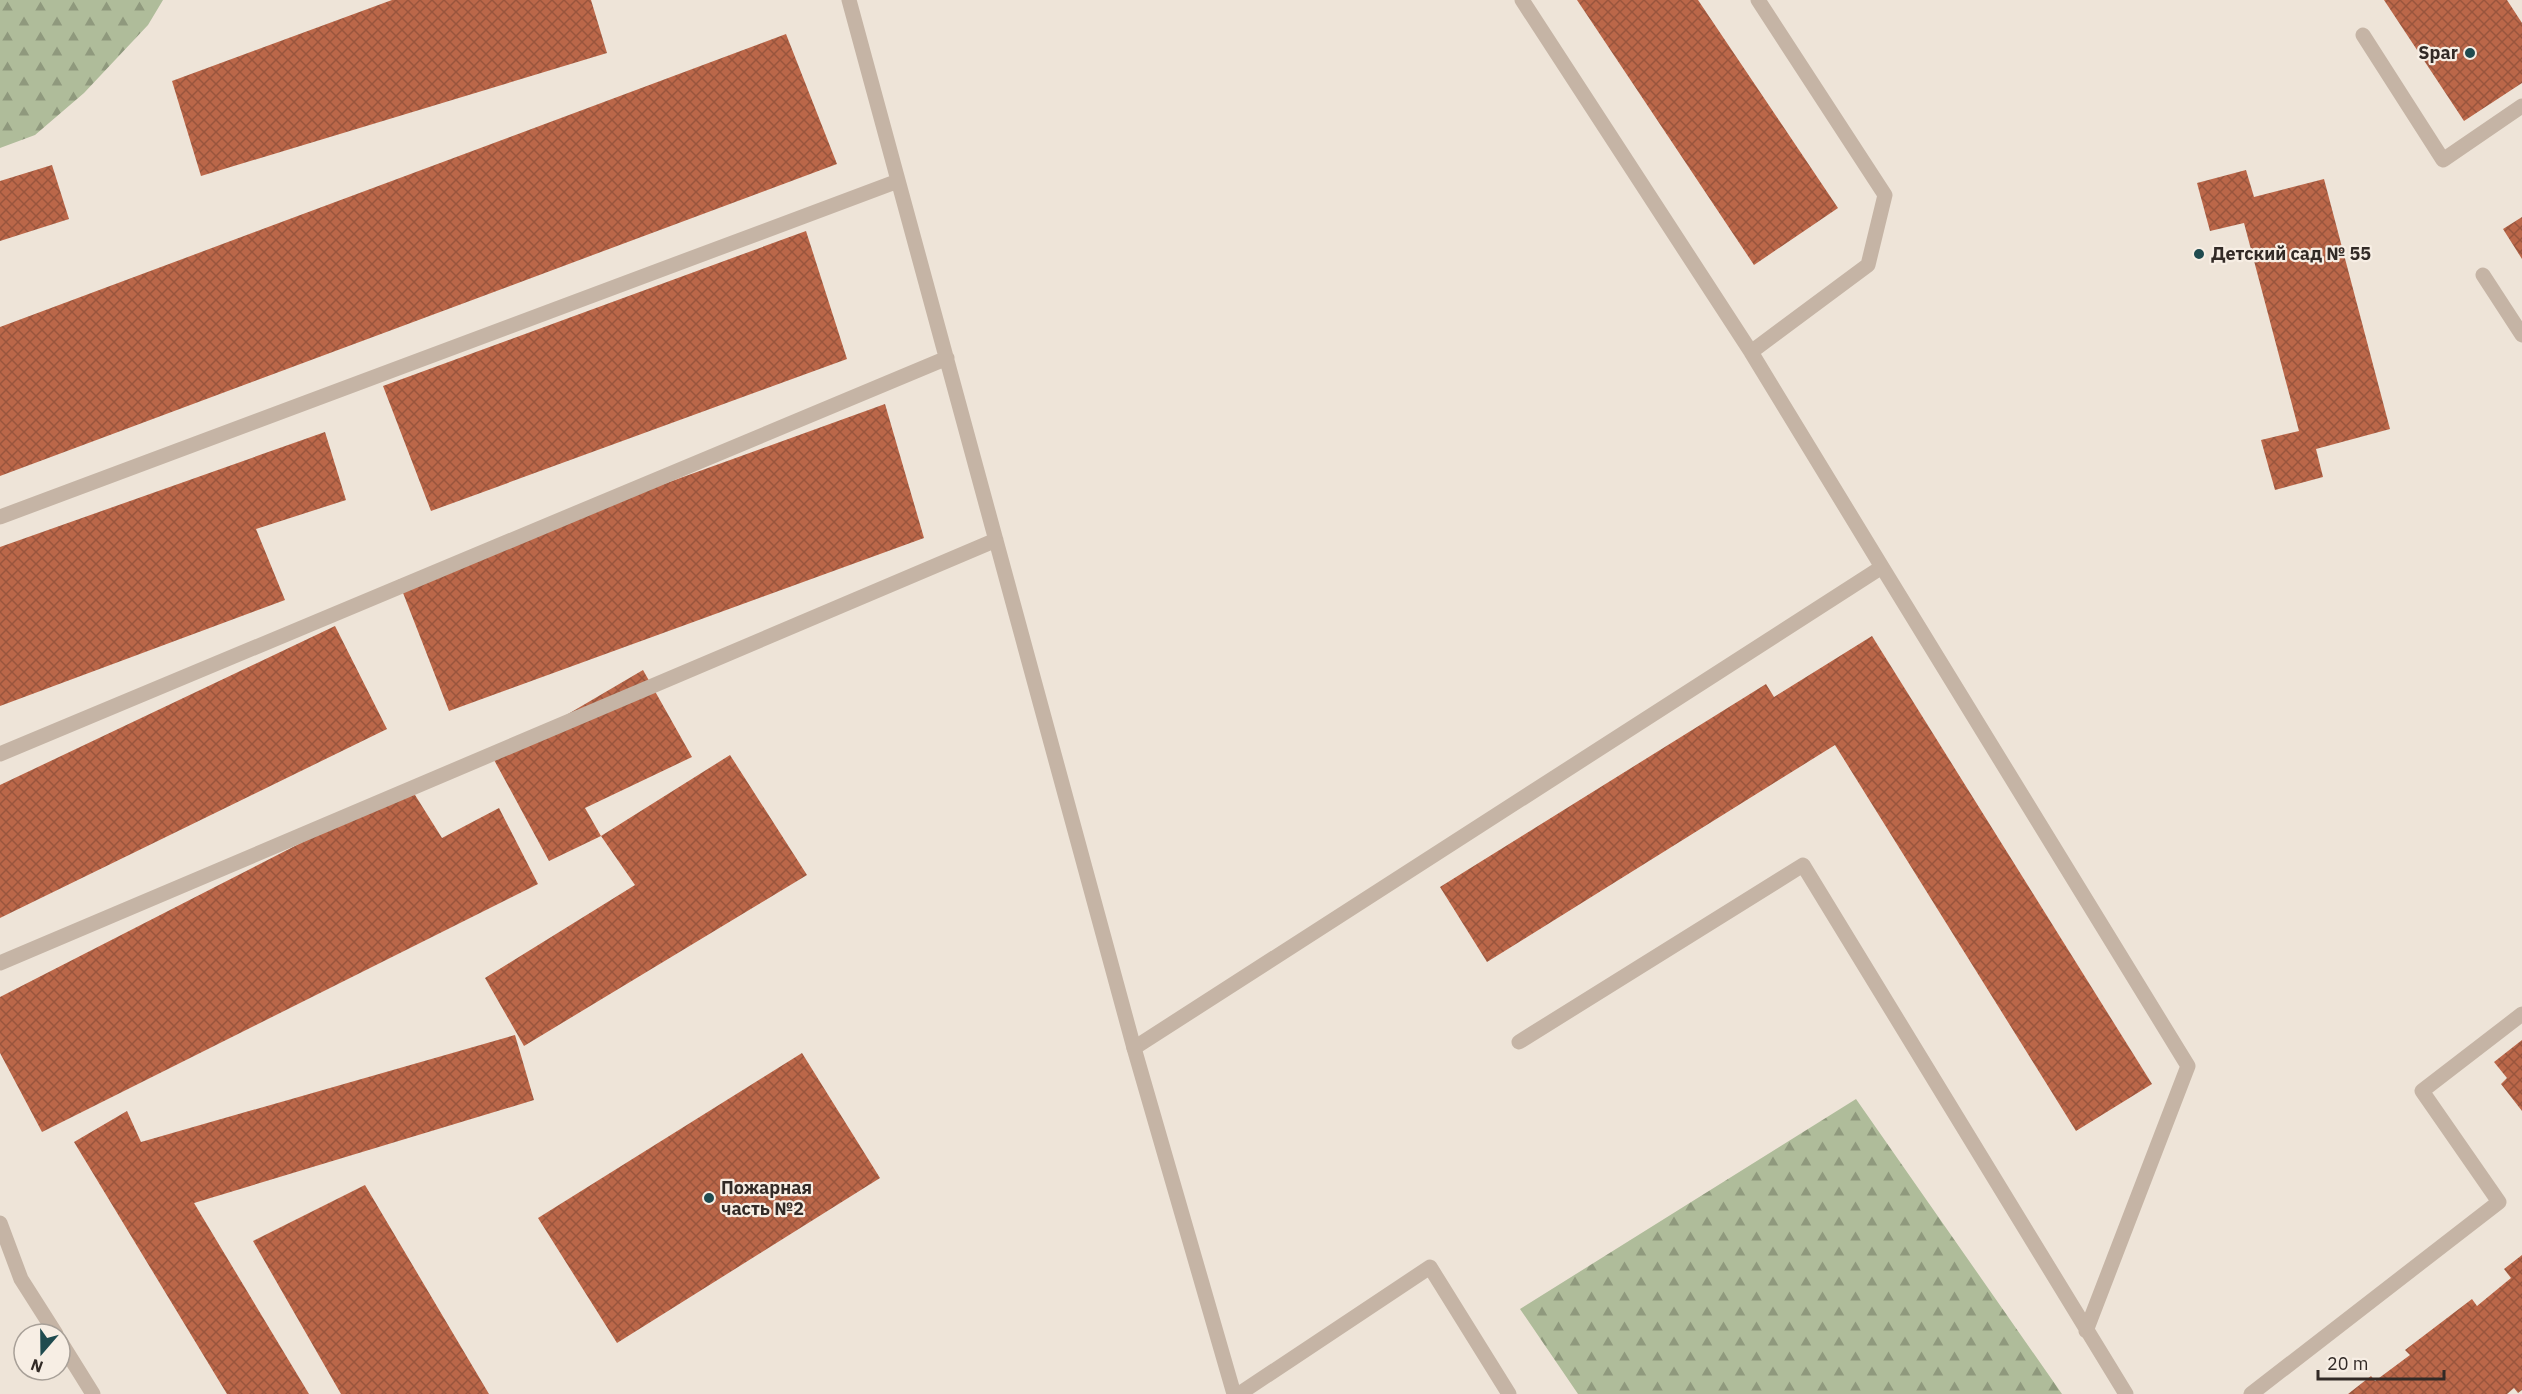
<svg xmlns="http://www.w3.org/2000/svg" width="2522" height="1394" font-family="'IBM Plex Sans',sans-serif">
<defs>
<pattern id="forest-firs" width="22" height="20" patternUnits="userSpaceOnUse" patternTransform="scale(1.5)"><rect width="22" height="20" fill="#afbc9a"/><path d="M5 1l3.5 6h-7zM16 11l3.5 6h-7z" fill="#8f997d"/></pattern>
<pattern id="building-cross-hatch" width="8" height="8" patternUnits="userSpaceOnUse" patternTransform="scale(1.5)"><rect width="8" height="8" fill="#bb6749"/><path d="M0 0l8 8M0 8l8-8" fill="none" stroke="#99553d"/></pattern>
</defs>
<rect width="100%" height="100%" fill="#eee4d8"/>
<path fill="url(#forest-firs)" d="M0,0H163L148,25L84,93L35,135L0,148Z
M1856,1099L2062,1394H1578L1520,1309Z"/>
<path fill="url(#building-cross-hatch)" d="M392,0H591L607,53L201,176L172,81Z
M1577,0H1698L1838,208L1754,265Z
M2384,0H2507L2522,23V83L2464,121Z
M786,34L837,164L0,476V327Z
M52,165L69,219L0,241V181Z
M2246,170L2254,197L2324,179L2390,429L2316,449L2323,477L2275,490L2261,440L2299,431L2244,223L2210,231L2197,183Z
M2522,217V259L2503,229Z
M806,231L847,359L431,511L383,386Z
M885,404L924,538L449,711L398,580Z
M325,432L346,500L256,529L285,600L0,706V547Z
M335,626L387,729L0,918V785Z
M1872,636L2152,1084L2076,1131L1835,745L1487,962L1440,887L1766,684L1774,697Z
M643,670L692,757L585,808L601,836L730,755L807,875L524,1046L485,978L635,885L601,836L549,861L493,758Z
M410,787L442,838L499,808L538,884L42,1132L0,1053V997Z
M515,1035L534,1100L194,1203L309,1394H227L74,1142L127,1111L141,1142Z
M2522,1040V1111L2501,1084L2507,1078L2494,1062Z
M802,1053L880,1178L617,1343L538,1218Z
M365,1185L489,1394H341L253,1241Z
M2522,1255V1390L2518,1393L2514,1388L2507,1394H2348L2371,1376L2375,1381L2410,1355L2405,1350L2472,1299L2477,1306L2511,1278L2504,1269Z"/>
<g fill="none" stroke-linecap="round" stroke-linejoin="round">
<path stroke="#c5b4a5" stroke-width="15" d="M1522,0L1751,352L1868,265L1885,195L1758,0
M2363,35L2443,160L2522,106
M2483,275L2522,335
M1751,352L1882,567
M1519,1042L1803,865L2126,1394
M1134,1048L1882,567L2188,1066L2086,1331
M0,1223L21,1279L56,1334
M60,1341L93,1394
M2251,1394L2499,1202L2422,1091L2522,1014"/>
<path stroke="#c5b4a5" stroke-width="15" d="M849,0L1134,1048L1234,1394
M0,517L898,181
M0,754L947,358
M0,963L996,540
M1239,1394L1430,1267L1509,1394"/>
</g>
<g fill="#1f4b4f" stroke="#f7eee4" stroke-width="2">
<circle cx="2470" cy="53" r="6"/>
<circle cx="2199" cy="254" r="6"/>
<circle cx="709" cy="1198" r="6"/>
</g>
<g text-anchor="middle" stroke-width="4.5" stroke-linejoin="round" paint-order="stroke">
<g font-size="18" font-weight="bold" fill="#322a26" stroke="#f7eee4" text-anchor="start">
<text x="2458" y="59" text-anchor="end">Spar</text>
<text x="2211" y="260">Детский сад № 55</text>
<text x="721" y="1194">Пожарная<tspan x="721" dy="21">часть №2</tspan></text>
</g>
</g>
<g transform="translate(42 1352) rotate(200)"><circle r="28" fill="#f7eee4" stroke="#a8a098" stroke-width="1.5"/>
<path d="M0-4.5L10 22L0 15L-10 22Z" fill="#1f4b4f"/>
<text y="-9" font-size="16" font-weight="bold" text-anchor="middle" fill="#322a26">N</text>
</g>
<path d="M2318 1370v9h126v-9" fill="none" stroke="#322a26" stroke-width="3"/>
<text x="2327" y="1370" font-size="18" fill="#322a26" stroke="#f7eee4" stroke-width="4.5" paint-order="stroke">20 m</text>
</svg>
